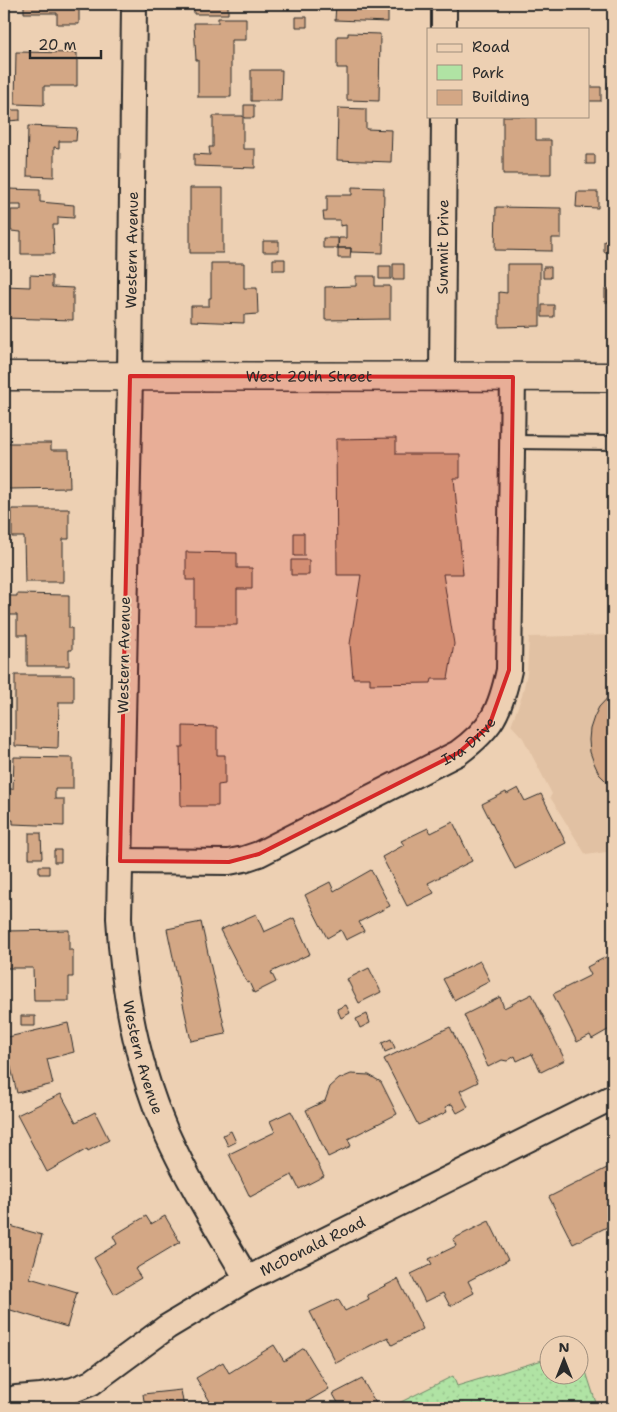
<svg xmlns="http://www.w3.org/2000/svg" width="617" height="1412" font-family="'Shantell Sans',sans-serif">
<defs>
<pattern id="green-dots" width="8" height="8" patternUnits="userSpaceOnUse" patternTransform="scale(1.25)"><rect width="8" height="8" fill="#b0e3a4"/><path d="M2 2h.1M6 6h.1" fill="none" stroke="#98c38d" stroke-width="1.8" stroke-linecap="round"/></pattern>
</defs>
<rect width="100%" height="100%" fill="#edd0b3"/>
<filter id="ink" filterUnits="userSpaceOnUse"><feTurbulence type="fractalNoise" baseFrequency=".02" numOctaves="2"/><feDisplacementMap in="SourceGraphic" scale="10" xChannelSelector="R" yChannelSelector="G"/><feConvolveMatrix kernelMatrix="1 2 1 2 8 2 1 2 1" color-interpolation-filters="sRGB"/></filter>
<g filter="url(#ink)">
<path fill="#e1c1a3" d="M613,635V851L586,855L550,797L552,794L523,738L511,725L522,696L527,673L529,637Z"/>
<path fill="url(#green-dots)" stroke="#6e8768" d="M580,1353L597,1406L613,1402V1408H389L453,1376L457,1386L549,1358L550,1374H580Z"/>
<path fill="#d3a785" stroke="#2b2b2b" d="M24,4H79V24H57V13H24Z
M194,4H228V14H194Z
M336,4H388V22L335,20Z
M524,4H559L560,7H524Z
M296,17H307V27H296Z
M218,18H246V40H231V97H198V60H196L194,23H218Z
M348,33L380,34L379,101L347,100V68H337V36H348Z
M16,52L77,53V86H44V105L15,104Z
M251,70H282L281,101H251Z
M608,82H613V100H608Z
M588,87H601V101H588Z
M244,105H254V118H244Z
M338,108L366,109V129L392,130L391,162L337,160Z
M8,110H20V120L8,121Z
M213,116H243V149H255V168L194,166V154L210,155L209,147H213Z
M503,116H536V140H551V174H503Z
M28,126L77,128L76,141H59V148L54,147V177L27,176Z
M586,155H595V164H586Z
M352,187L384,188L383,253L351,252V248H338L339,238H346V225L340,226V220H324L323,212H327V195H352Z
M190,188H223V253H190Z
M8,189L40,190V202L74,205V218L58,217V225H53L54,254H21V232L11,231V210H21V205H8Z
M577,192H598V208L576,207Z
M496,207L561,208V238H552V251L495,250Z
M323,238H338V248H323Z
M4,241H6V255H4Z
M263,241H279V252H263Z
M604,241L613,242V252H604Z
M338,248H351L350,258H338Z
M273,259H285V270H273Z
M211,263H244V288H257L258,314L244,315V323L191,321V306H209V298H211Z
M393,264H404V280H393Z
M507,264H540V326L499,327V292L507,293Z
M379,266H391V279H379Z
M543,267H551V278H543Z
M30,275L52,276V287L73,288V320L4,318V286L30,287Z
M356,276H375V286H390V319L325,320V287L356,286Z
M605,289H613V302H605Z
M542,305H554V317H542Z
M396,438V454H460V478H454L463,574H443L454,644L448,679H432L431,683L370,684V678H353L350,644L361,575H337L336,439Z
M4,442H9V443H51V450H69L70,488L8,489V467H4Z
M12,509H69V539H63V582H25L24,537H12Z
M294,533H304V556H294Z
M186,552L237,553V568H252V589H237V625H195V580H186Z
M291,560H309V575H291Z
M17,594L69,595V628H72V650H69V666H27V635H17V615H6V596H17Z
M15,675H74V702H59L58,748L15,746Z
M613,692V788L599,774L594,763L590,752L589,740L590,729L594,717L599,707Z
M183,726L217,727V755H225V784L218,785V806H181L180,747H183Z
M14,757L73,758V789H55V799H64V826L13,824V820H8V825H4V789H13Z
M518,788L525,801L541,794L566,843L515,869L482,804L506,792L507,794Z
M453,822L472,861L428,883L434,893L407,906L382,857L404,845L401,841L428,828L431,833Z
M29,833H41L42,858H29Z
M54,850H61V862H54Z
M39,866H49V874H39Z
M371,870L390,906L359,922L364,931L346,940L341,930L327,938L305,895L330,882L334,891Z
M256,914L264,932L294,918L310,954L271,972L276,982L254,993L249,982L247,983L220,930Z
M201,922L226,1034L191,1041L167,929Z
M69,930V950H73V977H69V1001H34L33,968H4V931Z
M608,956L613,967V1027L592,1039L590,1035L577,1042L553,994L591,975L587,967Z
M480,961L490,981L454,1000L443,979Z
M369,968L381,992L359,1003L347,979Z
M532,994L565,1060L541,1072L532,1054L517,1061L515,1056L507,1061L502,1060L488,1067L464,1015L500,997L504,1008Z
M346,1005L350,1013L341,1018L337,1009Z
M367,1014L370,1023L360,1028L356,1019Z
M21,1016H35V1026H21Z
M68,1023L74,1052L47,1059L53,1084L17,1093L4,1038Z
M450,1027L478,1082L460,1091L468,1107L457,1113L452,1104L445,1107L447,1112L418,1125L384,1059Z
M391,1039L395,1048L385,1052L382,1043Z
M351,1074L369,1075L381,1082L397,1114L348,1139L351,1146L328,1157L306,1110L325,1101L330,1087L339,1079Z
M61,1094L76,1122L95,1112L109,1140L88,1151L87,1149L47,1172L17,1115Z
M291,1111L324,1176L299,1189L292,1175L250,1197L229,1154L275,1132L270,1121Z
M231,1131L236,1142L228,1146L223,1135Z
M613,1165V1224L573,1244L549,1197Z
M146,1216L151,1224L165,1216L180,1242L135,1269L141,1278L114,1294L94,1258L117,1244L113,1236Z
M489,1221L508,1260L468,1281L474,1293L450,1306L443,1293L425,1302L411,1274L432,1264L429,1259L456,1246L453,1239Z
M7,1225L42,1235L30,1278L77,1292L67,1327L4,1308V1235Z
M398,1279L423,1329L392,1345L388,1337L336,1363L310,1312L338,1299L345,1311L369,1299L367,1295Z
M274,1345L284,1361L304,1348L329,1389L296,1408H214L196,1378L223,1362L229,1373Z
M362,1379L378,1407L341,1408L333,1394Z
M181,1390L184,1408H145L143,1394Z"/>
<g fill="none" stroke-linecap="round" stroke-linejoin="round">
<defs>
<path id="lane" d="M512,442L613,443"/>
<g id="street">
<path id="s1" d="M134,4L130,376L119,918C123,991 137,1065 166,1132C189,1183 219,1231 247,1279"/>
<path d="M444,29V4"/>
<path id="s2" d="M442,377L444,116"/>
<path id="s3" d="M120,861L229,862L244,859L259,854L458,753C492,728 500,712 509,670L513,377"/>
<path id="s4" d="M16,1398L41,1396L73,1390L91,1383L167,1327L247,1279L613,1097"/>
</g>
<g id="secondary">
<path id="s5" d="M4,376L613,377"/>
</g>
</defs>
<use href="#lane" stroke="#2b2b2b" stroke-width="16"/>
<use href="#street" stroke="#2b2b2b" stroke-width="28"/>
<use href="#secondary" stroke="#2b2b2b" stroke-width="31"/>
<use href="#lane" stroke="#edd0b3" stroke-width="12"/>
<use href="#street" stroke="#edd0b3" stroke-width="24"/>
<use href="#secondary" stroke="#edd0b3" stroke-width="28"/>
</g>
</g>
<path fill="#d62828" fill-opacity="0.2" stroke="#d62828" stroke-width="4" stroke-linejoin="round" d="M130,376L513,377L509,670L489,726L458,753L259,854L229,862L120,861Z"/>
<g text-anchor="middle" stroke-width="4" stroke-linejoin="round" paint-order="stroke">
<g font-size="15" fill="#2b2b2b" stroke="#edd0b3">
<text dy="5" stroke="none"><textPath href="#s2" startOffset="130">Summit Drive</textPath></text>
<text transform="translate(132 250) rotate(-89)" y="5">Western Avenue</text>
<text dy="5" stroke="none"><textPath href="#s5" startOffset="305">West 20th Street</textPath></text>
<text transform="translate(124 655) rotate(-89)" y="5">Western Avenue</text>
<text dy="5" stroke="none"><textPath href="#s3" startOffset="379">Iva Drive</textPath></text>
<text dy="5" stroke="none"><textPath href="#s1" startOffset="1056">Western Avenue</textPath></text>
<text dy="5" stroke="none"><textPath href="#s4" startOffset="338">McDonald Road</textPath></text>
</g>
</g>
<rect width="617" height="1412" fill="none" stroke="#edd0b3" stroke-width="20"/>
<rect x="10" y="10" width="597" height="1392" fill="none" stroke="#2b2b2b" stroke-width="2" filter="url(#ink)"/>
<rect x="427" y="28" width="162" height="90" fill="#edd0b3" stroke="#9f8e7d"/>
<rect x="437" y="44" width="25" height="8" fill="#edd0b3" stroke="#9f8e7d"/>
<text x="472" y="52" font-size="15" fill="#2b2b2b">Road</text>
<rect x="437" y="65" width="25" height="15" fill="#b0e3a4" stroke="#9f8e7d"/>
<text x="472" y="78" font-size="15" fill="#2b2b2b">Park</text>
<rect x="437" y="90" width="25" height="15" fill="#d3a785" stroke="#9f8e7d"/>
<text x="472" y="102" font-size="15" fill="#2b2b2b">Building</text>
<g transform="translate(564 1360)"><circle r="24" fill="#edd0b3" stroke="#9f8e7d"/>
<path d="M0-4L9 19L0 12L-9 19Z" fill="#2b2b2b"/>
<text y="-8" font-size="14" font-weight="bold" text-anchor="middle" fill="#2b2b2b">N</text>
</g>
<path d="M30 50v8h71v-8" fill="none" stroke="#2b2b2b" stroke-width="2.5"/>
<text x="38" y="50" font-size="15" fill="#2b2b2b" stroke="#edd0b3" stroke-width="4" paint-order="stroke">20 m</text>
</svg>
